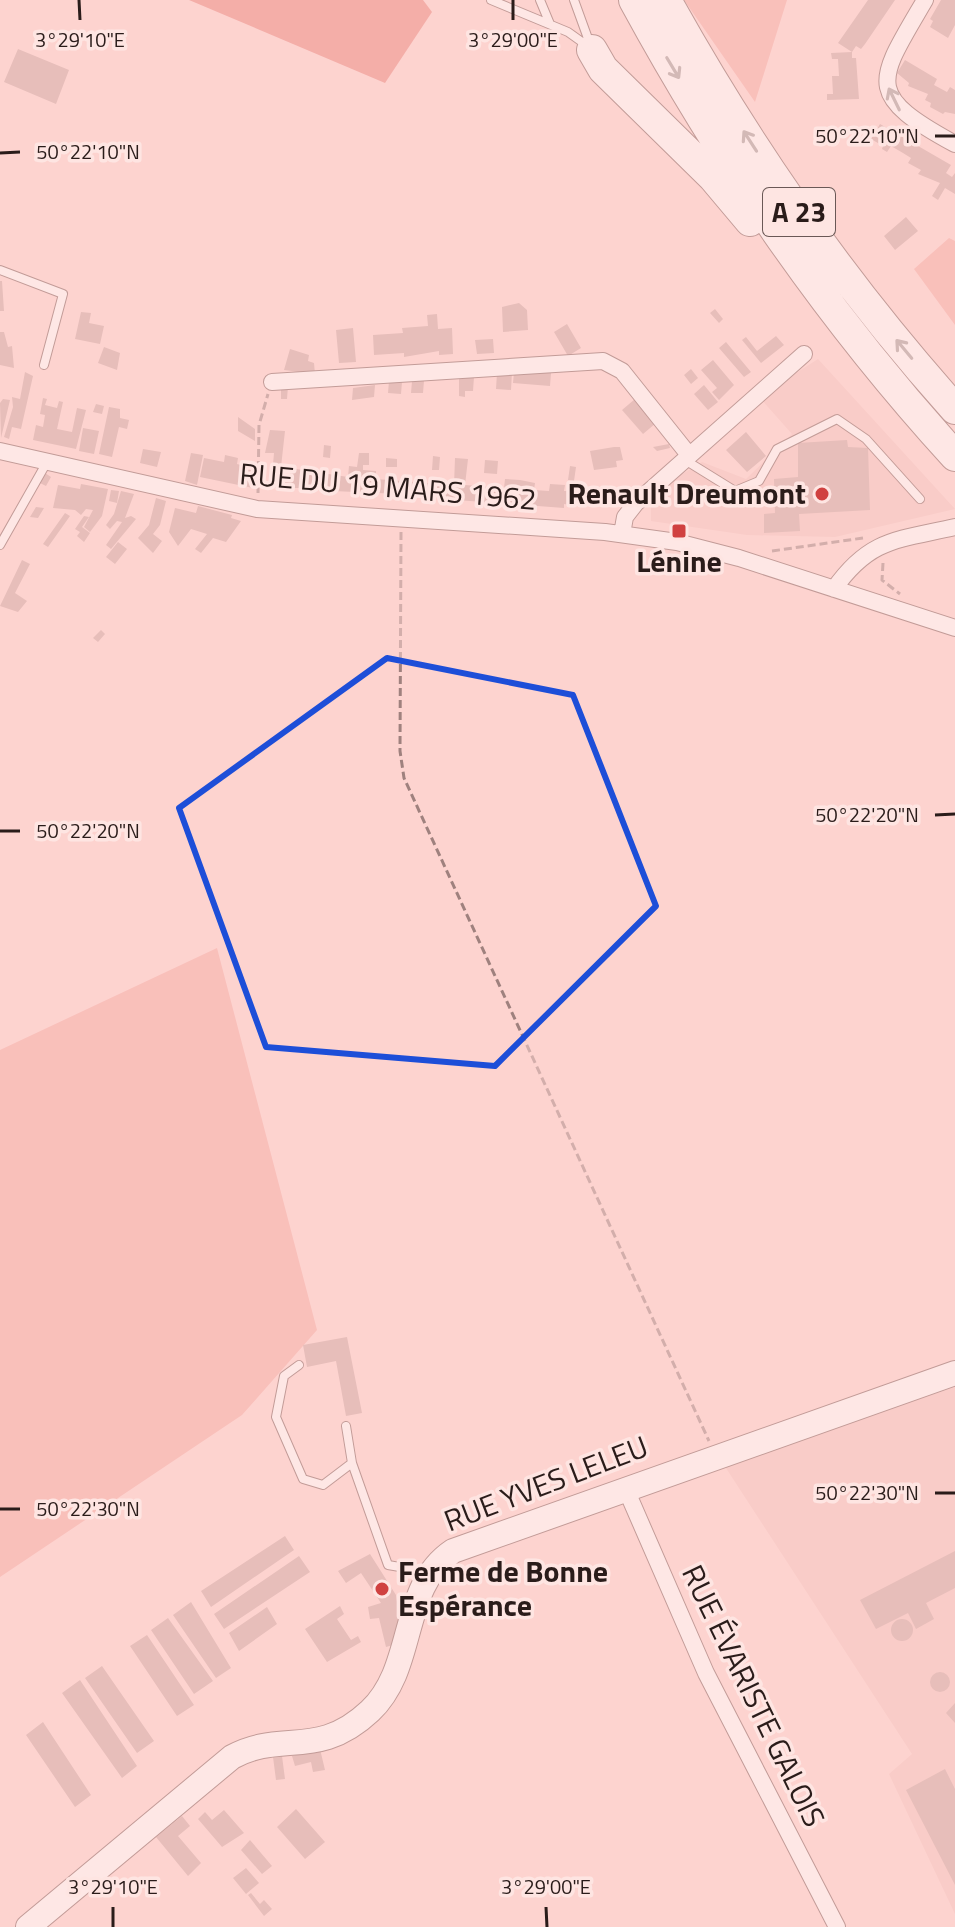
<svg xmlns="http://www.w3.org/2000/svg" width="955" height="1927" font-family="'Titillium Web',sans-serif">
<rect width="100%" height="100%" fill="#fdd3cf"/>
<path fill="#f4c3be" d="M818,359L955,509L835,537L747,535L651,521V493L702,462L746,479L792,434L759,397Z
M955,1387V1914L889,1774L912,1754L724,1465Z"/>
<path fill="#f4a8a1" d="M684,0H787L755,102Z
M949,238L955,241V325L914,269Z
M217,948L317,1330L242,1415L0,1577V1050Z"/>
<path fill="#e88079" d="M189,0H423L432,12L385,83Z"/>
<path fill="#cca4a0" d="M868,0H895L865,44L861,49L856,46L852,52V58H856L859,99L827,100V94H833L832,76H839L838,59H832L831,53L852,52L838,43Z
M941,0H955V25L948,38L930,27L933,21L930,19Z
M18,49L69,70L56,104L4,82Z
M905,60L937,79L934,85L947,92L950,87L955,90V114L945,112L943,114L930,107L931,103L925,100L928,94L908,86L909,83L897,73Z
M880,124L951,165L946,173L952,177L955,173V194L945,188L938,200L932,196L940,183L918,174L921,170L908,163L911,158L903,153L891,146L887,152L882,149L883,146L871,139Z
M906,217L918,231L895,250L884,236Z
M0,281H2L4,311H0Z
M519,303L527,310L528,330L503,332L502,307Z
M715,309L723,319L719,323L710,313Z
M81,312L91,313L89,323L104,326L100,344L75,339Z
M437,314L438,329L452,328L453,354L439,355V351L404,357V353L374,355L373,335L403,333L402,328L428,326L427,315Z
M567,324L581,348L568,356L554,332Z
M353,328L356,362L339,363L336,330Z
M0,332H4L8,347L12,346L14,368L0,365Z
M776,336L784,345L761,363L742,340L746,337L757,351Z
M493,339L494,353L477,354L475,340Z
M726,342L751,372L744,377L719,348Z
M104,347L120,353L117,370L98,363Z
M290,349L309,355L308,361L314,363L315,374L284,370Z
M713,360L734,385L719,400L712,392L717,388L701,370Z
M691,369L698,378L691,384L684,375Z
M25,372L33,376L21,429L12,427L9,439L4,437L13,407L12,397L20,399Z
M512,372L511,390L496,389L497,373Z
M514,372L551,373L550,386L513,383Z
M459,376L474,377L473,391H465V397L459,396Z
M389,381L402,382L401,394L388,393Z
M412,381H424L423,393H411Z
M375,385L374,397L352,400L353,388Z
M704,385L718,402L708,410L694,394Z
M281,386H288L287,399H281Z
M43,398L47,399L45,405L57,408L59,401L63,402L57,429L72,432L77,408L86,410L76,449L33,440L36,425L43,427L45,415L40,414Z
M3,399L10,400L1,438L0,403Z
M635,399L656,423L643,434L622,410Z
M96,404L104,406L102,414L93,412Z
M109,407L120,409V418L129,420L127,429L119,427L112,457L99,454Z
M238,417L255,429V441L238,431Z
M83,428L99,431L94,454L79,451Z
M270,430L285,431L280,476L290,474V468L348,477L349,466L357,467L359,453H369V465H363V470L376,471V479L454,485L455,458L468,459L465,485L504,488L505,479L520,480L535,483L534,490L549,491L550,484L565,485L564,491H571L570,505L564,504V508L443,499L444,496L333,491L328,488H271L274,453H265Z
M746,432L766,456L747,472L726,450Z
M847,440L848,447L868,448L870,510L799,514L800,531L764,533V514L775,513L774,479L798,477V443Z
M669,444L670,448L657,451L653,447Z
M324,445L331,446L330,458L323,457Z
M614,447H620L623,460L616,461L617,467L594,470L590,451Z
M143,449L161,452L157,467L140,463Z
M191,453L203,455L197,485L185,481Z
M225,455L238,458L237,464L253,468V488L200,477L204,458L224,462Z
M433,456L440,457L439,470H432Z
M386,458L397,459V467H386Z
M485,460L498,461L497,474L484,473Z
M570,466L576,467L574,481L568,480Z
M45,473L51,477L46,486L40,483Z
M81,484L108,489L102,516L90,532L84,527L93,510L86,509L81,515L75,510L53,508L58,485L80,489Z
M111,490L119,491L117,503L109,501Z
M121,491L134,494L125,518L131,516L136,519L111,549L106,545L122,522L117,521L110,529L106,525L114,514Z
M156,498L166,501L160,525L153,534L162,541L153,553L138,538L149,525Z
M198,506L232,515L231,518L241,521L226,542L213,538L201,553L195,549L207,534L191,529L178,546L169,532L175,508L196,513Z
M36,507L44,508L38,518L30,517Z
M65,513L70,516L48,547L43,544Z
M84,516L89,517L82,527L90,533L84,542L77,536L80,532L75,529Z
M118,542L127,549L115,564L106,557Z
M22,560L30,564L15,593L27,601L18,612L0,606Z
M101,630L105,634L98,642L93,638Z
M347,1337L362,1413L346,1416L336,1361L307,1367L303,1345Z
M285,1536L294,1550L211,1607L201,1591Z
M955,1551V1588L926,1603L934,1619L916,1629L908,1613L876,1629L860,1600Z
M370,1554L396,1595L400,1623L393,1645L386,1647L379,1618L370,1619L368,1607L381,1603L361,1573L346,1583L338,1571Z
M299,1556L310,1572L224,1629L214,1614Z
M191,1602L231,1668L216,1678L173,1615Z
M340,1606L344,1614L337,1619L351,1640L358,1636L361,1642L327,1662L305,1629Z
M267,1607L277,1624L239,1651L229,1633Z
M168,1618L213,1681L194,1694L151,1630Z
M891 1630a11 11 0 1 1 22 0a11 11 0 1 1-22 0Z
M147,1635L194,1705L177,1716L130,1646Z
M102,1666L154,1741L137,1753L85,1678Z
M930 1682a10 10 0 1 1 20 0a10 10 0 1 1-20 0Z
M80,1680L137,1766L122,1778L62,1693Z
M955,1703V1723L946,1713Z
M43,1722L91,1795L75,1807L26,1735Z
M320,1749L325,1770L313,1772L311,1762L295,1766L292,1756Z
M282,1756L285,1779L276,1780L273,1757Z
M945,1769L955,1789V1885L906,1790Z
M296,1809L325,1842L305,1859L277,1827Z
M224,1810L244,1833L222,1847L198,1819L205,1812L212,1820Z
M182,1816L190,1826L178,1836L201,1863L188,1876L156,1837Z
M250,1840L272,1866L262,1874L241,1850Z
M246,1868L259,1883L246,1894L233,1878Z
M251,1893L260,1904L264,1900L272,1909L264,1916L248,1895Z"/>
<g fill="none" stroke-linecap="round" stroke-linejoin="round">
<defs>
<path id="lane" d="M491,0L568,32L589,47
M540,0L550,24
M574,0L590,44
M0,270L63,294L44,365
M685,460L735,491L759,481L777,449L837,419L866,439L920,499
M0,545L47,462
M299,1365L284,1376L276,1417L303,1479L323,1485L352,1463L388,1565L429,1572
M346,1426L352,1463"/>
<path id="street" d="M925,0C877,82 863,94 955,144
M272,382L603,361L622,371L689,455
M0,451L257,509L605,532L677,542L739,558L955,628
M622,534L625,517L636,503L804,354
M834,589C870,538 898,540 955,527
M625,1487L706,1673L837,1927"/>
<path id="secondary" d="M28,1927L232,1757C281,1730 318,1760 370,1711C417,1667 399,1587 453,1551L955,1373"/>
<path id="highway" d="M634,0C722,162 830,319 955,456
M666,0C747,146 843,284 955,409
M592,50L603,69L713,177L750,221"/>
</defs>
<use href="#lane" stroke="#7b5854" stroke-width="10"/>
<use href="#street" stroke="#7b5854" stroke-width="18"/>
<use href="#secondary" stroke="#7b5854" stroke-width="26"/>
<use href="#highway" stroke="#7b5854" stroke-width="32"/>
<path stroke="#9f817e" stroke-width="3" stroke-dasharray="8 4" stroke-linecap="butt" d="M258,493L259,425L268,394
M401,532L400,751L404,778L709,1441
M772,551L863,538
M883,563L882,580L900,594"/>
<use href="#lane" stroke="#fff" stroke-width="8"/>
<use href="#street" stroke="#fff" stroke-width="16"/>
<use href="#secondary" stroke="#fff" stroke-width="24"/>
<use href="#highway" stroke="#fff" stroke-width="30"/>
</g>
<defs><path id="oneway-shaft" d="M-6 0H5M1.5-3L5.5 0L1.5 3" fill="none" stroke-width="1.6" stroke-linecap="round" stroke-linejoin="round" transform="scale(2)"/></defs>
<g stroke="#9f9998">
<use href="#oneway-shaft" transform="translate(673 68) rotate(59)"/>
<use href="#oneway-shaft" transform="translate(894 99) rotate(-116)"/>
<use href="#oneway-shaft" transform="translate(750 141) rotate(-123)"/>
<use href="#oneway-shaft" transform="translate(904 349) rotate(-130)"/>
</g>
<path d="M0 0H955V1927H0ZM387,658L573,695L656,906L495,1066L266,1047L179,808Z" fill="#fdd3cf" fill-opacity=".55" fill-rule="evenodd"/>
<path fill="none" stroke="#1d4ed8" stroke-width="6" stroke-linejoin="round" d="M387,658L573,695L656,906L495,1066L266,1047L179,808Z"/>
<path fill="none" stroke="#2a1c1a" stroke-width="3" d="M79,0L80,20M513,0V20M935,136H955M0,153L20,152M935,815L955,814M0,831H20M935,1493H955M0,1509H20M113,1907V1927M546,1907L547,1927"/>
<g fill="#d04140" stroke="#fee5e2" stroke-width="3">
<circle cx="822" cy="494" r="8"/>
<rect x="671" y="523" width="16" height="16" rx="4"/>
<circle cx="382" cy="1589" r="8"/>
</g>
<g text-anchor="middle" stroke-width="7" stroke-linejoin="round" paint-order="stroke">
<rect fill="#fee5e2" stroke="#6a5856" stroke-width="2" x="763" y="188" width="72" height="48" rx="6"/>
<g font-size="28" font-weight="bold" fill="#2a1c1a">
<text x="799" y="222">A 23</text>
</g>
<g font-size="30" fill="#2a1c1a" stroke="#fee5e2">
<text transform="translate(388 487) rotate(5)" y="10">RUE DU 19 MARS 1962</text>
<text transform="translate(546 1484) rotate(-21)" y="10">RUE YVES LELEU</text>
<text transform="translate(753 1696) rotate(64)" y="10">RUE ÉVARISTE GALOIS</text>
</g>
<g font-size="30" font-weight="bold" fill="#2a1c1a" stroke="#fee5e2" text-anchor="end">
<text x="806" y="504">Renault Dreumont</text>
<text x="679" y="572" text-anchor="middle">Lénine</text>
<text x="398" y="1582" text-anchor="start">Ferme de Bonne<tspan x="398" dy="34">Espérance</tspan></text>
</g>
</g>
<g font-size="20" text-anchor="middle" fill="#2a1c1a" stroke="#fee5e2" stroke-width="7" stroke-linejoin="round" paint-order="stroke">
<text x="80" y="47">3°29'10"E</text>
<text x="513" y="47">3°29'00"E</text>
<text x="867" y="143">50°22'10"N</text>
<text x="88" y="159">50°22'10"N</text>
<text x="867" y="822">50°22'20"N</text>
<text x="88" y="838">50°22'20"N</text>
<text x="867" y="1500">50°22'30"N</text>
<text x="88" y="1516">50°22'30"N</text>
<text x="113" y="1894">3°29'10"E</text>
<text x="546" y="1894">3°29'00"E</text>
</g>
</svg>
